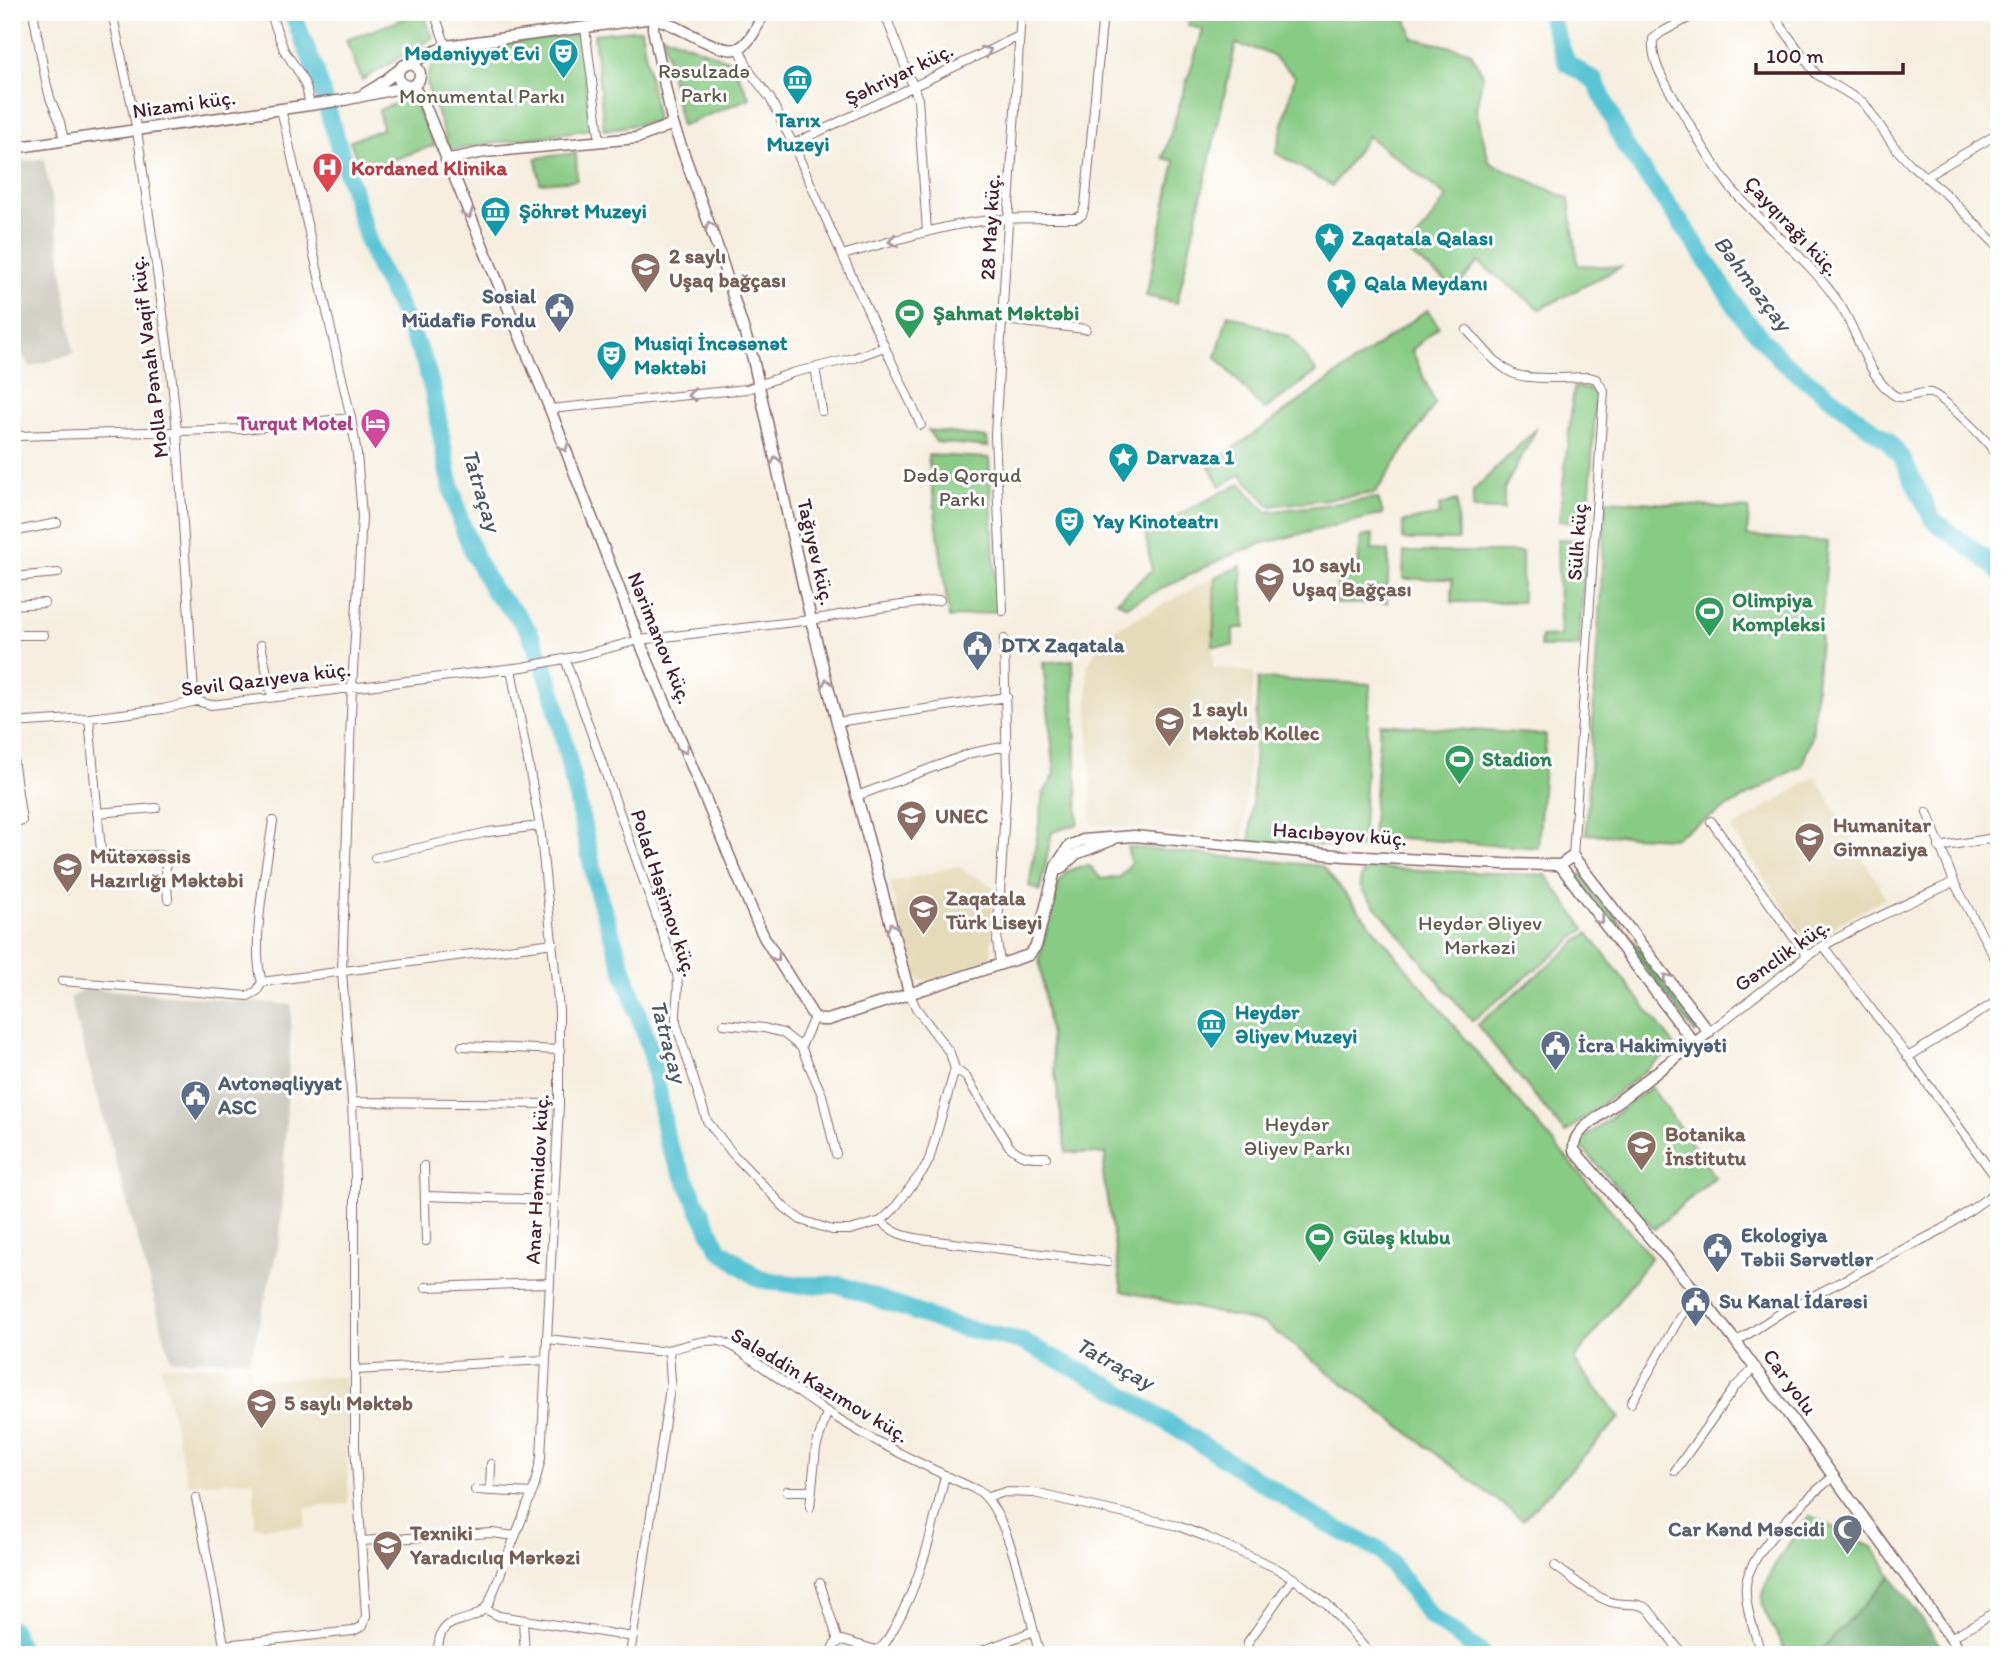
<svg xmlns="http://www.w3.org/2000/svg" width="2011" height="1667" font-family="Itim,sans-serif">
<rect width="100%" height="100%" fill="#fff"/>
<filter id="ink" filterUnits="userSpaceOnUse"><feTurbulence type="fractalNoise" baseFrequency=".0143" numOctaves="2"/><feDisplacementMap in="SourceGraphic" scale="14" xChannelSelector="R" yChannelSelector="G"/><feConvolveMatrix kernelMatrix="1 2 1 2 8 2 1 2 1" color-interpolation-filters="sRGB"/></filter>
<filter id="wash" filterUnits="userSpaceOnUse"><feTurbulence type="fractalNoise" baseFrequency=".00686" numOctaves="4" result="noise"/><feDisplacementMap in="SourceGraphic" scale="28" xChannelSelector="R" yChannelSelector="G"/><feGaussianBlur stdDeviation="1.57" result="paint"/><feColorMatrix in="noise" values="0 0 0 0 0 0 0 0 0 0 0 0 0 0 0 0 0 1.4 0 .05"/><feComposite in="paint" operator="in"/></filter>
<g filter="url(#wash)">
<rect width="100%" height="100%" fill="#f6efdf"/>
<path fill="#e5dbba" d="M1215,577L1213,668L1254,672L1244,841L1092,824L1087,666L1106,634Z
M1816,776L1886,898L1807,941L1731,829Z
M957,866L994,887L991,959L930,980H920L913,974L910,966L890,883Z
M160,1365H250L251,1379L346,1377L348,1504L306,1508L305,1527H255L254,1480L188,1484Z"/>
<path fill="#c7c5b8" d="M44,159L55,216L74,353L31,367L12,341V162Z
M85,988L292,1005L280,1239L250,1360H171L70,998Z"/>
<path fill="#88cb84" stroke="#697558" stroke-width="2" d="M423,12L433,38L362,80L346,40Z
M1192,12H1404L1413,38L1470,51L1483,75L1476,109L1489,162L1569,199L1578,265L1621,267L1540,309L1478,262L1456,289L1407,252L1447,197L1368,136L1332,186L1276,153L1295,76L1269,53L1236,44L1177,303L1146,296L1175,161L1163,158L1203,30L1188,25Z
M641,29L657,121L604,130L594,34Z
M579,34L591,129L450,150L428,88C425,72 433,61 447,52Z
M663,35L731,61L750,98L681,126Z
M411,97L435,145L362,171L350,141L382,129L379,110Z
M576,153L577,180L540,183L536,158Z
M1427,310L1439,326L1412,350L1435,404L1375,493L1270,506L1241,474L1220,486L1209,466Z
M1228,314L1290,337L1317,372L1264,410L1216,357Z
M1574,387C1582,388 1592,388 1596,396L1588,523L1559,521Z
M1537,428L1504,489V510L1473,509V491Z
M928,430L987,438L988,447L936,442Z
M928,455L989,458L997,611L949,618Z
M1240,483L1267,512L1378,498L1383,514L1260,544L1224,558L1127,606L1117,601L1152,570L1145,532Z
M1457,500L1458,540H1403V522L1440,515L1439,506Z
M1606,500L1749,509L1747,536L1828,542L1812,736L1802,765L1673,838L1586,834Z
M1373,534L1372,550L1389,551L1387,603L1337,604V580L1357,574L1361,537Z
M1557,539L1586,540L1579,647H1540L1541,637L1560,636Z
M1404,552H1522V602H1452V579H1403Z
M1241,566L1245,628H1233V646H1213L1215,577Z
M1073,660L1078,824L1052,832L1040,891L1029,886L1044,793L1055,774L1043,663Z
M1258,679L1370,684L1362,848L1250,842Z
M1380,724L1546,735L1538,848L1372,836Z
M1127,847L1322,866L1472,1047L1651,1257L1574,1360L1620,1418L1523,1520L1265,1324L1122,1291L1103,1174L1106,1154L1066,1152L1039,959L1059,883L1066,872L1078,867L1090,866L1101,879L1120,877L1131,863Z
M1370,868L1546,875L1585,929L1472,1021L1362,890C1358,880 1360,873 1370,868Z
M1588,933L1676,1047L1565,1133L1477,1025Z
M1651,1087L1715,1177L1654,1229L1578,1143Z
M1810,1516L1873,1547L1891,1576L1817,1655H1788C1783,1645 1765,1615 1763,1606C1758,1579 1794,1537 1810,1516Z"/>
<path fill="#6eaf72" stroke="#5c674e" stroke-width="2" d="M1583,873L1700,1029L1695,1033L1576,878Z
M1891,1576L1947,1655H1817Z"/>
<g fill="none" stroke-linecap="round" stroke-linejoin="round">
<path stroke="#59c4d4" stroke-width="18" d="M292,12L316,72L369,244L380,271L397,302L424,361L433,391L448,474L460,520L475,557L494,592L516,614L528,630L539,653L553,692L599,897L652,1055L667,1142L719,1249L759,1279L798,1285H840L951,1325L1021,1341L1112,1387L1322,1521L1382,1552L1430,1616L1484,1655
M1548,12L1567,63L1595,81L1625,146L1689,234L1742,316L1782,361L1888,441L1903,460L1933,520L1996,567L1999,573
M12,1629L23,1655"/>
</g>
</g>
<g filter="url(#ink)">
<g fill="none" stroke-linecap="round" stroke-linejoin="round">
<defs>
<path id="street" d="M33,12L46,82L50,98L60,122L64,140
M112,12L137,130L171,371L177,431L194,694L197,701
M270,12L284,50L300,74L306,87L310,105
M434,12L446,46
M884,12L918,99L927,232
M1700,12L1662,32L1653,39C1651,62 1665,83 1677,103C1694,131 1710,162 1731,188C1766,229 1811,260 1840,305C1858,332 1865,371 1891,393C1904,404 1917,390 1931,393C1942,396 1982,436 1990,446C1994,452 1996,459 1999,466
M1771,12L1816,74L1864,103L1893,145L1910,164L1948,196L1999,248
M585,28L600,142
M739,48L750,72L770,98L793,144L842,255L921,425
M793,144L1019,36
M1925,177L1999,133
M842,255C883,244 925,230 968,223C1003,217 1040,218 1076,218L1082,215L1085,206L1103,12
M1003,320L1086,329
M1467,330C1481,345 1494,363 1512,373C1527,381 1570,377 1589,377L1596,379L1604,391L1573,856
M815,367L822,411
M550,409L747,389L792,373L854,358L884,347
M18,436L244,429L351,418
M12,532L57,523
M12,577L58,573
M12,605L44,603
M1003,611L995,435L1021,12
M12,635H44
M261,645L272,697
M565,659L677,974C680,991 675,1006 676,1023L707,1121L733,1154L785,1208L801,1220L832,1230H850L881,1221L893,1210L925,1168L929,1160L955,1069L950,1053L916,1008L909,992
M89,718L101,851L110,856L160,855L165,858L168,899
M837,722L1007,697
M12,723L89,718L163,709L197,701L211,705L523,667L579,656L639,640L811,620L879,608L940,600
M12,752L22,821
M857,796L971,753L1007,746
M1927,812L1954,882
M97,813L156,808
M1711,821L1807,956
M1939,847L1988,839
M375,858L488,832L540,826
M1823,946L1908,1057L1999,1182
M1000,963L997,941L1007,776L1004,639
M62,981L248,996L257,991L262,982L553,943
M262,982C250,943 267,864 273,821
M724,1024L764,1028L783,1033L801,1047L822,1095L836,1154
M1709,1032L1807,956C1853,927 1904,905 1954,882L1999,966
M462,1046L560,1050
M801,1047L814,1017
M1908,1057L1999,1000
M955,1069L966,1077L1009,1146C1023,1158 1028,1157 1046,1157
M352,1102L559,1104
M424,1166L426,1241
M425,1196L554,1200
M881,1221C893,1233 904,1236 920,1239L1107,1262
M426,1287L549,1283
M547,1339L655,1351C680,1351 700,1336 723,1342C736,1346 748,1357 760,1365C782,1380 804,1397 826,1411C875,1443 927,1467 979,1491C1011,1514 1028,1615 1040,1655
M1736,1342L1782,1312L1943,1229L1999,1190
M355,1370L546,1360
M1631,1403L1680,1317L1699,1295
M1675,1471L1735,1387L1756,1367
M475,1490L532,1493
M490,1491L491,1464
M787,1491H811
M988,1497L1005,1492L1034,1493L1178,1526L1204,1536L1274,1567L1293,1578L1327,1604L1371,1655
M196,1498L226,1655
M810,1507L816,1448L827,1412
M361,1541L492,1533L515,1536
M1555,1566C1572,1578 1591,1595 1611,1602C1624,1606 1637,1601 1648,1609L1683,1655
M820,1583L838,1641
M485,1609L499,1616L633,1637
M523,1621L525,1655
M1952,1637L1999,1610
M224,1645L353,1631L363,1626L366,1616L355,1446V1176L352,1102L342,972L352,687L362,517L357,454L351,418L281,109
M438,1655C437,1607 469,1632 489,1603L534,1488L541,1458L559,1104V1010L540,826L511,669
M630,1655L671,1381L669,1351
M829,1655L834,1645L842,1640L876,1650C885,1647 888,1638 893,1630C921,1582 933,1529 945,1475
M972,1655L1033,1631
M1246,1655L1248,1642L1293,1578
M1761,1655C1756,1633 1744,1608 1746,1585C1749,1551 1808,1497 1834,1476"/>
<path id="secondary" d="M398 75a11 11 0 1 1 22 0a11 11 0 1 1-22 0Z
M404,66L446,46L653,18C674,21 720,57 739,48C752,41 758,24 764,12
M364,94L379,85L400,69
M673,124L717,246L753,359L811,620L837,722L909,992
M12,148L344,100L410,86L416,91L423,101L550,409L639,640L756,920L764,937L814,1017L821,1020H828L1029,955L1036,946L1056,866L1069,846L1083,840L1134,836L1345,856L1503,864L1560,865
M446,160L484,152L637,138L673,124L653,29L654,12
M1560,865L1573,856L1709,1032L1585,1127C1578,1134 1573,1140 1574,1150L1700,1296L1736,1342L1963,1655
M1560,865L1694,1043
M1060,869L1076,854L1112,840"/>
</defs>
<use href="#street" stroke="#86686a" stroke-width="10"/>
<use href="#secondary" stroke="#86686a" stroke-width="13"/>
<use href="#street" stroke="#fff" stroke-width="8"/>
<use href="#secondary" stroke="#fff" stroke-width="10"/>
</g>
<defs><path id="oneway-chevron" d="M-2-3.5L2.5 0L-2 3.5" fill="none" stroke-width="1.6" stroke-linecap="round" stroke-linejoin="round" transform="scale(1.75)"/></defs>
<g stroke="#ae9aa0">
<use href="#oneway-chevron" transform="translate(987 51) rotate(-26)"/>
<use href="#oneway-chevron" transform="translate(468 214) rotate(68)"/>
<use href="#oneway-chevron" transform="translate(710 226) rotate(-110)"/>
<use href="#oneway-chevron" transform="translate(893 241) rotate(165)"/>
<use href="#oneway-chevron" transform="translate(692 395) rotate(175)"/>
<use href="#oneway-chevron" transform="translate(564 447) rotate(69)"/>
<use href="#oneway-chevron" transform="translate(776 461) rotate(-102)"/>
<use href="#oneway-chevron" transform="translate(827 683) rotate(-104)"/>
<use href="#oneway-chevron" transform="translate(684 749) rotate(67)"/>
<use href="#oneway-chevron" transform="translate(1600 920) rotate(53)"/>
<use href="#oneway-chevron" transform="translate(892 927) rotate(-105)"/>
<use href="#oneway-chevron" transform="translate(776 957) rotate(59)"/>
<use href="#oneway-chevron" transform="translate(1667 978) rotate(-128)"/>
</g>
</g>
<defs>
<symbol id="theatre-pin" viewBox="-11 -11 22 30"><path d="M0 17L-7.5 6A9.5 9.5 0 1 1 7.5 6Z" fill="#0f9aa8" stroke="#fff"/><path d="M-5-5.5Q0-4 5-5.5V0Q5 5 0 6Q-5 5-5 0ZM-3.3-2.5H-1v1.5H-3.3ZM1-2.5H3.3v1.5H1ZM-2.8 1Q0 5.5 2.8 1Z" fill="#fff"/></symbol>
<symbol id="museum-pin" viewBox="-11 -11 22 30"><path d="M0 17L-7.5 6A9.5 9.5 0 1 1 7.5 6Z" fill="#0f9aa8" stroke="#fff"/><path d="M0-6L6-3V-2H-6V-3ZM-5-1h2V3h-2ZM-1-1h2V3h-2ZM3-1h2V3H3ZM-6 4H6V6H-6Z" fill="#fff"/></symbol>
<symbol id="hospital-pin" viewBox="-11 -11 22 30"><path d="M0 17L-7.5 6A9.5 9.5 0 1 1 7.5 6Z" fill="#e0444e" stroke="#fff"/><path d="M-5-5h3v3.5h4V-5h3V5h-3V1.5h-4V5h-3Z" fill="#fff"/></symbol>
<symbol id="sight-pin" viewBox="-11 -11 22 30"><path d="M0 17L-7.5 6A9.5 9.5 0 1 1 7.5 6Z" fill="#0f9aa8" stroke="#fff"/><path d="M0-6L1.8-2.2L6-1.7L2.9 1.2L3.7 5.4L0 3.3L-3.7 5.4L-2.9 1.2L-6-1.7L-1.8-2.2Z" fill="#fff"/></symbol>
<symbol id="school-pin" viewBox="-11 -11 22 30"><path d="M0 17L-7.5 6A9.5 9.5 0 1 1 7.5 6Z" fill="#8d6e63" stroke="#fff"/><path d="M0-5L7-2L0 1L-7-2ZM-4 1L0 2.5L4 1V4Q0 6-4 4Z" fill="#fff"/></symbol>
<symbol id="civic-pin" viewBox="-11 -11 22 30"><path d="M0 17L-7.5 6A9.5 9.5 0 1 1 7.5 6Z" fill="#5c6f8a" stroke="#fff"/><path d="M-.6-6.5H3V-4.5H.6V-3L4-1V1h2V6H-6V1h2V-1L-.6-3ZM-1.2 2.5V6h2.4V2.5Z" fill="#fff"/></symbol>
<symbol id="stadium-pin" viewBox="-11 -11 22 30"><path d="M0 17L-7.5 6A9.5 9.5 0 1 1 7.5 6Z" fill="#2e9e5b" stroke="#fff"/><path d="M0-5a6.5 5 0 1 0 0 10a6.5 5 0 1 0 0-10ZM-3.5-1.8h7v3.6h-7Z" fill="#fff"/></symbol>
<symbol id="hotel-pin" viewBox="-11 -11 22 30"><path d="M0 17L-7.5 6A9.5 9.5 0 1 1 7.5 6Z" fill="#d1479c" stroke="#fff"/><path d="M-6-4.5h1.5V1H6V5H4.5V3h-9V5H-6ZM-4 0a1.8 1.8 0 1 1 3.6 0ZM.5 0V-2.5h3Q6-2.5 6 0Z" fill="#fff"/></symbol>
<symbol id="university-pin" viewBox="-11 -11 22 30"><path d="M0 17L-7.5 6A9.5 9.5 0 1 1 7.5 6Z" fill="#8d6e63" stroke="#fff"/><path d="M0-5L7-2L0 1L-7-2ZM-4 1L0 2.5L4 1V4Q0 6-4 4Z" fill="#fff"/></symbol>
<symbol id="mosque-pin" viewBox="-11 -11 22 30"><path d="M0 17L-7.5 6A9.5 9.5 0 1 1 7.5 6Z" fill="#6b7280" stroke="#fff"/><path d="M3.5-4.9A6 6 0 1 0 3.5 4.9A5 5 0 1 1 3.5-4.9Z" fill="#fff"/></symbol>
</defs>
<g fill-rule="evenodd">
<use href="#theatre-pin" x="546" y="36" width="35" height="47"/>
<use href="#museum-pin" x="780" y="62" width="35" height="47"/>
<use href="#hospital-pin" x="310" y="150" width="35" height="47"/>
<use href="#museum-pin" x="478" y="194" width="35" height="47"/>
<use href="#sight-pin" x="1312" y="220" width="35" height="47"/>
<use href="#school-pin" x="628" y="250" width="35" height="47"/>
<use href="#sight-pin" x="1324" y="266" width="35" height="47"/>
<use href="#civic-pin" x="542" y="290" width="35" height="47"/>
<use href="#stadium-pin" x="892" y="296" width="35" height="47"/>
<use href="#theatre-pin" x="594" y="338" width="35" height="47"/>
<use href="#hotel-pin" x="358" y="406" width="35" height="47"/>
<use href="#sight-pin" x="1106" y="440" width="35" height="47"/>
<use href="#theatre-pin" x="1052" y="504" width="35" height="47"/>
<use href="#school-pin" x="1252" y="560" width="35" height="47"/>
<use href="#stadium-pin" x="1692" y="594" width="35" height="47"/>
<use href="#civic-pin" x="960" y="628" width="35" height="47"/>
<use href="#school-pin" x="1152" y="704" width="35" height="47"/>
<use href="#stadium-pin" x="1442" y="742" width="35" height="47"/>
<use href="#university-pin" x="894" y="798" width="35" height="47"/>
<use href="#school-pin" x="1792" y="820" width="35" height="47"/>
<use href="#university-pin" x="50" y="850" width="35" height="47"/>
<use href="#school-pin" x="906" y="892" width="35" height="47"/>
<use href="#museum-pin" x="1194" y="1006" width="35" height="47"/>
<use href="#civic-pin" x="1538" y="1028" width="35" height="47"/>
<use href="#civic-pin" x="178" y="1078" width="35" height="47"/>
<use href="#university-pin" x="1624" y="1128" width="35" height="47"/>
<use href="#stadium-pin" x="1302" y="1220" width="35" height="47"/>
<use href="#civic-pin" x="1700" y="1230" width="35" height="47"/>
<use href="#civic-pin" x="1678" y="1284" width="35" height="47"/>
<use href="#school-pin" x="244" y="1386" width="35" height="47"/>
<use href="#mosque-pin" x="1830" y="1512" width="35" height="47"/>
<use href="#university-pin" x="370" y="1528" width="35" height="47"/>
</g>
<g text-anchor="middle" stroke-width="6" stroke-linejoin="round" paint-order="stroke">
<g font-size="21" font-weight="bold" fill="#0d838f" stroke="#fff" text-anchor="start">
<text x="540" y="60" text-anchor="end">Mədəniyyət Evi</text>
<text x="798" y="127" text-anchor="middle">Tarıx<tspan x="798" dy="24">Muzeyi</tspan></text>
<text x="519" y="218">Şöhrət Muzeyi</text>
<text x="1352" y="245">Zaqatala Qalası</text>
<text x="1364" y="290">Qala Meydanı</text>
<text x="634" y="350">Musiqi İncəsənət<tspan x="634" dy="24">Məktəbi</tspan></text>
<text x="1146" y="464">Darvaza 1</text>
<text x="1093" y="528">Yay Kinoteatrı</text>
<text x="1235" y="1019">Heydər<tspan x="1235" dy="24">Əliyev Muzeyi</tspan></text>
</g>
<g font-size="21" fill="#605b4a" stroke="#fff">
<text x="704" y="78">Rəsulzadə<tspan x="704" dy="24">Parkı</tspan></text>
<text x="482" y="103">Monumental Parkı</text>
<text x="962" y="482">Dədə Qorqud<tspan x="962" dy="24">Parkı</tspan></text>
<text x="1480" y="930">Heydər Əliyev<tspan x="1480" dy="24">Mərkəzi</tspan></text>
<text x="1297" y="1131">Heydər<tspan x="1297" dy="24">Əliyev Parkı</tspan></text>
</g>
<g font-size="21" fill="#4a1f2b" stroke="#fff">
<text transform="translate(899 74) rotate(-26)" y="7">Şəhriyar küç.</text>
<text transform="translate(184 104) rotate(-8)" y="7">Nizami küç.</text>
<text transform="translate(1792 226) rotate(47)" y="7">Çayqırağı küç.</text>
<text transform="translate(990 227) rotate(-87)" y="7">28 May küç.</text>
<text transform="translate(149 357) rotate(-97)" y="7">Molla Pənah Vaqif küç.</text>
<text transform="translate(1577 542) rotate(-86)" y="7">Sülh küç</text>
<text transform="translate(816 552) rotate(77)" y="7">Tağıyev küç.</text>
<text transform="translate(660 638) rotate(68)" y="7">Nərimanov küç.</text>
<text transform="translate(266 679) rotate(-7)" y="7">Sevil Qazıyeva küç.</text>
<text transform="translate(1340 834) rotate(4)" y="7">Hacıbəyov küç.</text>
<text transform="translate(664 893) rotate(72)" y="7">Polad Həşimov küç.</text>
<text transform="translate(1782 955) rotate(-35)" y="7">Gənclik küç.</text>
<text transform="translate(537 1179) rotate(-87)" y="7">Anar Həmidov küç.</text>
<text transform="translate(1790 1382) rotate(54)" y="7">Car yolu</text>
<text transform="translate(820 1385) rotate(31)" y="7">Saləddin Kazımov küç.</text>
</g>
<g font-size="21" font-weight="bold" fill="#be3a42" stroke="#fff" text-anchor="start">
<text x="351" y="175">Kordaned Klinika</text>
</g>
<g font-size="21" font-weight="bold" fill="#785e54" stroke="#fff" text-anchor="start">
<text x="669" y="263">2 saylı<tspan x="669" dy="24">Uşaq bağçası</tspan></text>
<text x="1292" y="572">10 saylı<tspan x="1292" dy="24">Uşaq Bağçası</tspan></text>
<text x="1192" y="716">1 saylı<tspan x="1192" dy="24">Məktəb Kollec</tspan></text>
<text x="935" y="823">UNEC</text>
<text x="1833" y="832">Humanitar<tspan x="1833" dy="24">Gimnaziya</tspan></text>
<text x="90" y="863">Mütəxəssis<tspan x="90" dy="24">Hazırlığı Məktəbi</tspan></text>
<text x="946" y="905">Zaqatala<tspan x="946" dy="24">Türk Liseyi</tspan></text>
<text x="1665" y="1141">Botanika<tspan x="1665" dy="24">İnstitutu</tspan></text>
<text x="284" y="1410">5 saylı Məktəb</text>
<text x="410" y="1540">Texniki<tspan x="410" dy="24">Yaradıcılıq Mərkəzi</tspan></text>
</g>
<g font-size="21" font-weight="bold" fill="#4e5e75" stroke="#fff" text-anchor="start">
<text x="536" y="303" text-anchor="end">Sosial<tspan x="536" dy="24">Müdafiə Fondu</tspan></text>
<text x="1001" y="652">DTX Zaqatala</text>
<text x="1578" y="1052">İcra Hakimiyyəti</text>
<text x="218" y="1090">Avtonəqliyyat<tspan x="218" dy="24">ASC</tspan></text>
<text x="1741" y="1242">Ekologiya<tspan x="1741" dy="24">Təbii Sərvətlər</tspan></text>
<text x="1719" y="1308">Su Kanal İdarəsi</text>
</g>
<g font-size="21" font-weight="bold" fill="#27864d" stroke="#fff" text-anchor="start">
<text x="933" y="320">Şahmat Məktəbi</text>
<text x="1732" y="607">Olimpiya<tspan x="1732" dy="24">Kompleksi</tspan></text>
<text x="1482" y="766">Stadion</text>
<text x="1343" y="1244">Güləş klubu</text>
</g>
<g font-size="21" font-weight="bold" fill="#b23c85" stroke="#fff" text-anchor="end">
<text x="353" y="430">Turqut Motel</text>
</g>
<g font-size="21" font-weight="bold" fill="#5b616d" stroke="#fff" text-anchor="end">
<text x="1825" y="1536">Car Kənd Məscidi</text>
</g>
<g font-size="23" font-style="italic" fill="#4f5966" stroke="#fff">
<text transform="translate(1753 283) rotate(53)" y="8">Bəhməzçay</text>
<text transform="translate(482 490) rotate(73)" y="8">Tatraçay</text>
<text transform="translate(669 1041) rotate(75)" y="8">Tatraçay</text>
<text transform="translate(1115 1363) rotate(29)" y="8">Tatraçay</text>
</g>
</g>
<rect width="2011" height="1667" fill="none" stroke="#fff" stroke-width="42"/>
<path d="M1756 63v10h147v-10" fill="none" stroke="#4a1f2b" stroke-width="3.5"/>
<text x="1766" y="63" font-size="21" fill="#4a1f2b" stroke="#ffffff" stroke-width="5" paint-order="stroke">100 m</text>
</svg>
